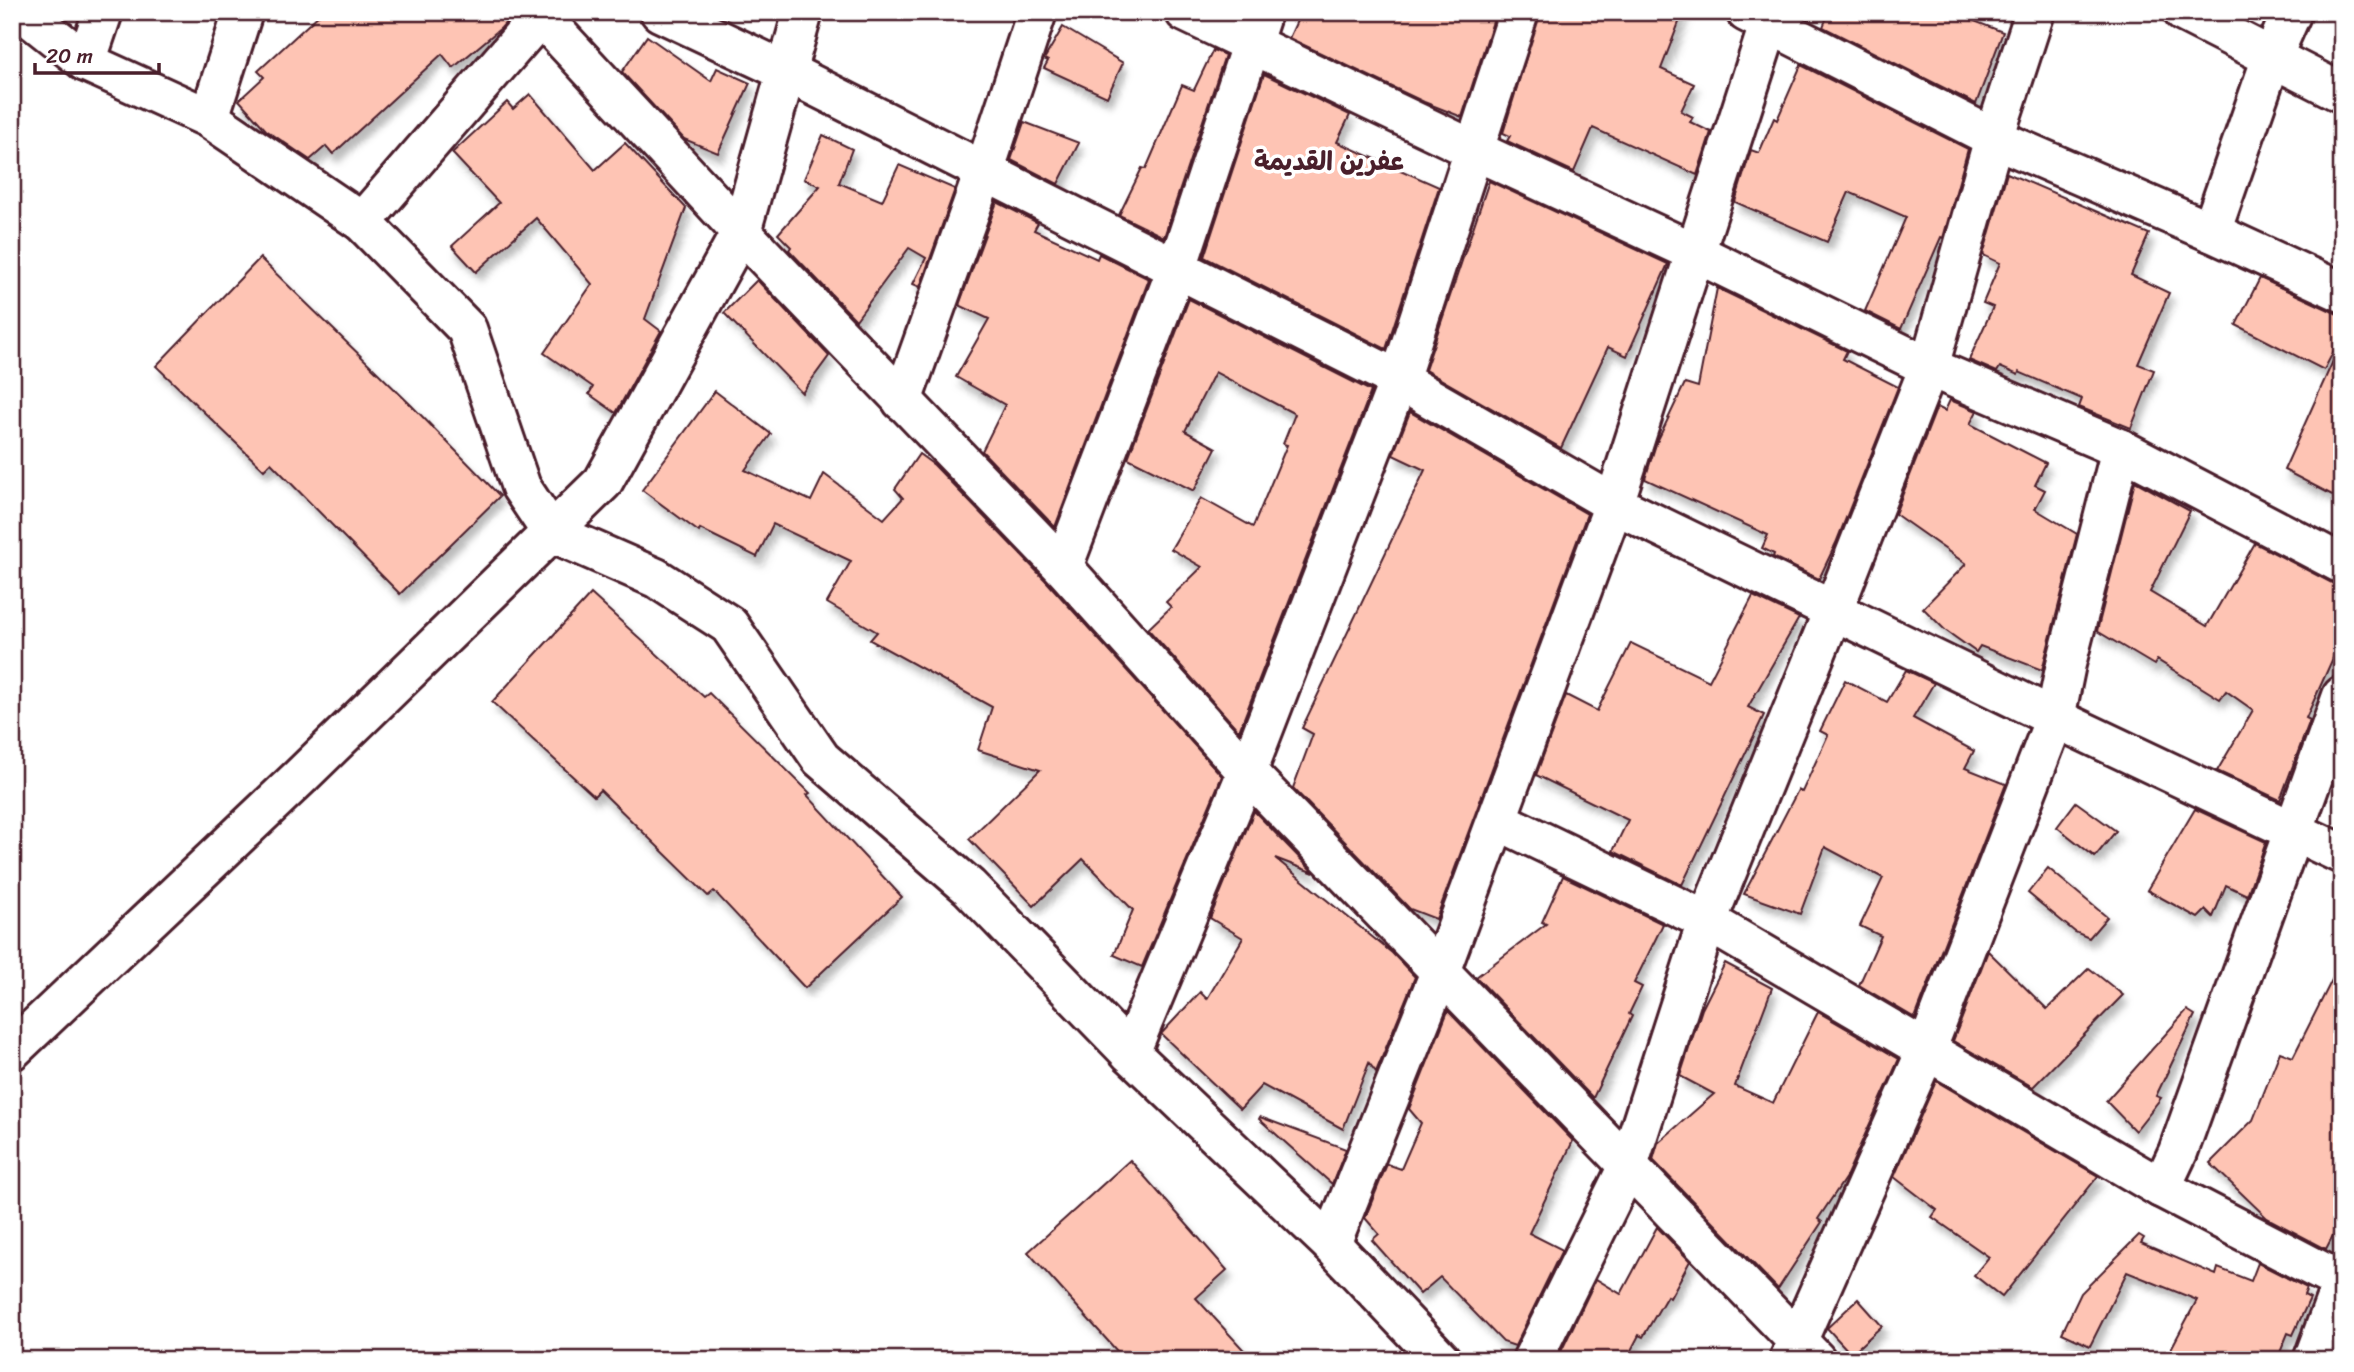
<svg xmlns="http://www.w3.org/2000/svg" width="2354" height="1372" font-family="Sriracha,'Playpen Sans Arabic',sans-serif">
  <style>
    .building { fill: #fec4b4; stroke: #4a1f2b; stroke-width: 2; filter: url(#shadow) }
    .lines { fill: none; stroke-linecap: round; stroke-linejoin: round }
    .minor-casing { stroke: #4a1f2b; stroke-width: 44 }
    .minor { stroke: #fff; stroke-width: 38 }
    .labels { text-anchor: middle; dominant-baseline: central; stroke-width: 7; stroke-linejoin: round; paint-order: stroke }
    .district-label { font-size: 26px; font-weight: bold; fill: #4a1f2b; stroke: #fff }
  </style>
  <defs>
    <filter id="shadow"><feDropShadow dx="4.5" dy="8" stdDeviation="3.5" flood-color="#0004"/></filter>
  </defs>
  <rect width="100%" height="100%" fill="#fff"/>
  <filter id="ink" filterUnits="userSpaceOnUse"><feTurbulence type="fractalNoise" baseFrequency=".0143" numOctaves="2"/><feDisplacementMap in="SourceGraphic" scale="14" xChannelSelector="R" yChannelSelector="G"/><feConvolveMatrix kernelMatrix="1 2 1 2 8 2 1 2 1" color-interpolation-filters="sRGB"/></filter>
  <g filter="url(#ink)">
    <!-- building -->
    <g class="building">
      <polygon points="322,12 515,12 501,28 453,68 442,54 333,154 326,146 310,160 266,130 239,100 264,77 258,71"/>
      <polygon points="1301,12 1496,12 1462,117 1424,102 1289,38"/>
      <polygon points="1540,12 1683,12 1661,69 1694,84 1681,111 1693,117 1690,122 1711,132 1697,175 1593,128 1574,172 1507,141 1510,136 1503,133"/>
      <polygon points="1829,12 1951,12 2003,32 1976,104 1823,27"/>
      <polygon points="1063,27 1123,63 1107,97 1044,68 1048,61 1044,59 1046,56"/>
      <polygon points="647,36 711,81 717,68 750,83 718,153 684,139 622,72"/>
      <polygon points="1213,50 1225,55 1164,237 1119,215 1142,168 1146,169 1182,85 1194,90"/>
      <polygon points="1801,65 1968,149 1943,238 1941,237 1901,329 1865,311 1906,217 1849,192 1827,242 1735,202 1751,150 1759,153 1774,118 1777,120"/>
      <polygon points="1264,74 1350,115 1337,142 1439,187 1386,349 1204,257"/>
      <polygon points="530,94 595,170 625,143 686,208 645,319 661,331 616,413 589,394 593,387 544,353 592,284 536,218 476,272 452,246 499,203 452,153 507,102 513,109"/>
      <polygon points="1024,122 1079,143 1058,184 1011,160"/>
      <polygon points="823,135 852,149 839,183 882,201 899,165 955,189 920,287 913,284 926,258 909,248 856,320 789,250 791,247 778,234 820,186 804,179"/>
      <polygon points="2007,173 2149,234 2131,275 2169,293 2138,364 2154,370 2131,428 2079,407 2082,399 2019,372 2018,375 2000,367 1997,372 1969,360 1993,307 1983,303 2000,263 1983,255"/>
      <polygon points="1489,181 1668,264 1627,356 1608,347 1561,448 1425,370"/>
      <polygon points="997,202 1038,223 1034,230 1097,259 1099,254 1149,279 1055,527 982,451 1005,405 956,377 989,319 959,305"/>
      <polygon points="260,258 412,406 500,496 400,594 271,463 264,470 156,366"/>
      <polygon points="2260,278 2342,316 2342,335 2324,370 2236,325"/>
      <polygon points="757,280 829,356 802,393 724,313"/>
      <polygon points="1717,288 1847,351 1843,359 1898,387 1836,543 1819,579 1773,557 1774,554 1762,548 1768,535 1645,479 1656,444 1685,383 1698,387"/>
      <polygon points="1189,299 1371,391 1239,731 1148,629 1171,607 1166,602 1202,567 1171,549 1201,498 1253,527 1287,445 1283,444 1295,414 1215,372 1185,431 1216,448 1194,491 1128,458"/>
      <polygon points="2342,341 2342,500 2284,470"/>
      <polygon points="715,391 771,434 745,470 811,501 824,474 884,519 903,498 895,489 919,454 934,465 1047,582 1222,776 1142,967 1114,955 1133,910 1083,859 1034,906 969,839 1040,770 978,750 992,707 870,640 877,632 827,603 851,561 773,524 757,557 700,529 699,532 642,490"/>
      <polygon points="1950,400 1977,411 1970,424 2046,463 2035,485 2045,490 2035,509 2077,534 2042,670 1980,646 1976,652 1945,630 1923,608 1966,564 1895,514 1937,407 1945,411"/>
      <polygon points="1410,412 1587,514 1436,919 1410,909 1293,788 1313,734 1302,728 1425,470 1393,455"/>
      <polygon points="2135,481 2190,511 2150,592 2207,626 2255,543 2332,583 2342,586 2342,638 2306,718 2310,720 2280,800 2217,771 2253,710 2226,691 2220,699 2157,660 2154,665 2097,631"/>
      <polygon points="591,594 704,697 709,693 810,793 807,795 902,897 805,988 714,891 708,896 600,790 594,796 492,702"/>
      <polygon points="1753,596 1799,618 1748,707 1764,715 1682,885 1613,851 1628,820 1536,775 1566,695 1597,711 1631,643 1709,681"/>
      <polygon points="1906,670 1934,683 1913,718 1974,751 1965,768 2006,784 1915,1018 1859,985 1881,936 1860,926 1883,878 1825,847 1800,914 1744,894 1798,790 1802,792 1828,735 1820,731 1845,680 1887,702"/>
      <polygon points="2076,802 2116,831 2095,857 2057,827"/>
      <polygon points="2195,809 2266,842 2247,895 2226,885 2213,917 2206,910 2198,918 2147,890"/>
      <polygon points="1254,811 1314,873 1275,858 1392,953 1415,977 1376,1072 1369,1063 1343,1129 1262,1085 1240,1109 1161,1034 1200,992 1207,999 1243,938 1210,918"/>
      <polygon points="2048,868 2107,917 2089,938 2075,932 2028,893"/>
      <polygon points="1563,876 1663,924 1634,983 1642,987 1629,1014 1632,1016 1593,1098 1476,977 1546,924 1542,922"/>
      <polygon points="1988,951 2047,1009 2089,968 2123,995 2033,1087 1953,1041"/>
      <polygon points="2342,960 2342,1218 2326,1249 2267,1218 2210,1163 2253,1120 2280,1052 2293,1057"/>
      <polygon points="1725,963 1772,988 1735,1086 1773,1103 1818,1012 1899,1059 1846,1177 1818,1219 1822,1222 1778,1289 1653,1160 1658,1143 1714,1094 1680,1076 1702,1009"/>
      <polygon points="2187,1010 2195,1015 2156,1096 2161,1098 2135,1131 2106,1101"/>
      <polygon points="1448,1011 1573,1141 1529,1233 1561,1249 1561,1252 1515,1346 1503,1342 1440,1277 1420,1294 1372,1240 1379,1234 1365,1218 1387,1164 1401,1169 1421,1123 1409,1109"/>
      <polygon points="1936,1081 2098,1176 2002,1297 1974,1275 1989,1257 1932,1217 1937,1210 1894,1177"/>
      <polygon points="1260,1117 1346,1149 1332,1184 1259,1119"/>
      <polygon points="1130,1160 1227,1270 1196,1298 1253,1360 1125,1360 1028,1252"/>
      <polygon points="1657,1227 1690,1261 1670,1298 1667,1296 1643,1337 1639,1335 1626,1360 1557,1360 1596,1279 1621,1294"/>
      <polygon points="2139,1235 2144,1238 2141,1243 2216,1275 2218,1268 2251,1281 2258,1263 2307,1288 2304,1295 2310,1298 2293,1335 2288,1333 2277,1360 2165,1360 2197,1300 2127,1272 2090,1346 2062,1333 2081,1293"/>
      <polygon points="1858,1299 1882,1326 1851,1354 1827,1328"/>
    </g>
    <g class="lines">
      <defs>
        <g id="minor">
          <polyline points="23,12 86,62 103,12"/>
          <polyline points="537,12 741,232 1063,567 1247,772 1816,1360"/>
          <polyline points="660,12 785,71 1399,380 1614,504 2055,718 2342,854"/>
          <polyline points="1185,12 1474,150 1696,253 1929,367 2121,449 2342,564"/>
          <polyline points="1746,12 1994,138 2211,232 2342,292"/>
          <polyline points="2183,12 2342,93"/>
          <polyline points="86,62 209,118 362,222 467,329 521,487 551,532 656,578 729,625 821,759 969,887 1130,1053 1331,1244 1441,1360"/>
          <polyline points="209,118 243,12"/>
          <polyline points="362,222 544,12"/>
          <polyline points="2211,232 2272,57 2292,12"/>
          <polyline points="902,401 984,172 1037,12"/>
          <polyline points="1063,567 1177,268 1262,12"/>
          <polyline points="1497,820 1707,921 2161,1188 2342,1282 2313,1360"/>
          <polyline points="12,1050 299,778 603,482 741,232 803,12"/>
          <polyline points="1130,1053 1247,772 1399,380 1519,12"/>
          <polyline points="2161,1188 2178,1152 2342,696"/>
          <polyline points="1331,1244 1440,972 1614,504 1773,12"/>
          <polyline points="1532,1360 1628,1166 1707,921 1833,611 1929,367 1994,138 2035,12"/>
          <polyline points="1789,1360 1926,1051 2055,718 2066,664 2121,449"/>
        </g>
      </defs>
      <!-- minor casing -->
      <use href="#minor" class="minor-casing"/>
      <!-- minor -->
      <use href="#minor" class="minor"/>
    </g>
  </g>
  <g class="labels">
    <!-- district labels -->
    <g class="district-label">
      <text x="1329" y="161">عفرين القديمة</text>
    </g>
  </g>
  <!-- margin -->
  <rect width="2354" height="1372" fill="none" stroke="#fff" stroke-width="42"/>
  <rect x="21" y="21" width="2312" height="1330" fill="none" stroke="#4a1f2b" stroke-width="2.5" filter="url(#ink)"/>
  <!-- scale -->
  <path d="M35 63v10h124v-10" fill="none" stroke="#4a1f2b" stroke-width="3.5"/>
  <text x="46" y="63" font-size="21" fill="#4a1f2b" stroke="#ffffff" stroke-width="5" paint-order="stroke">20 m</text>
</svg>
